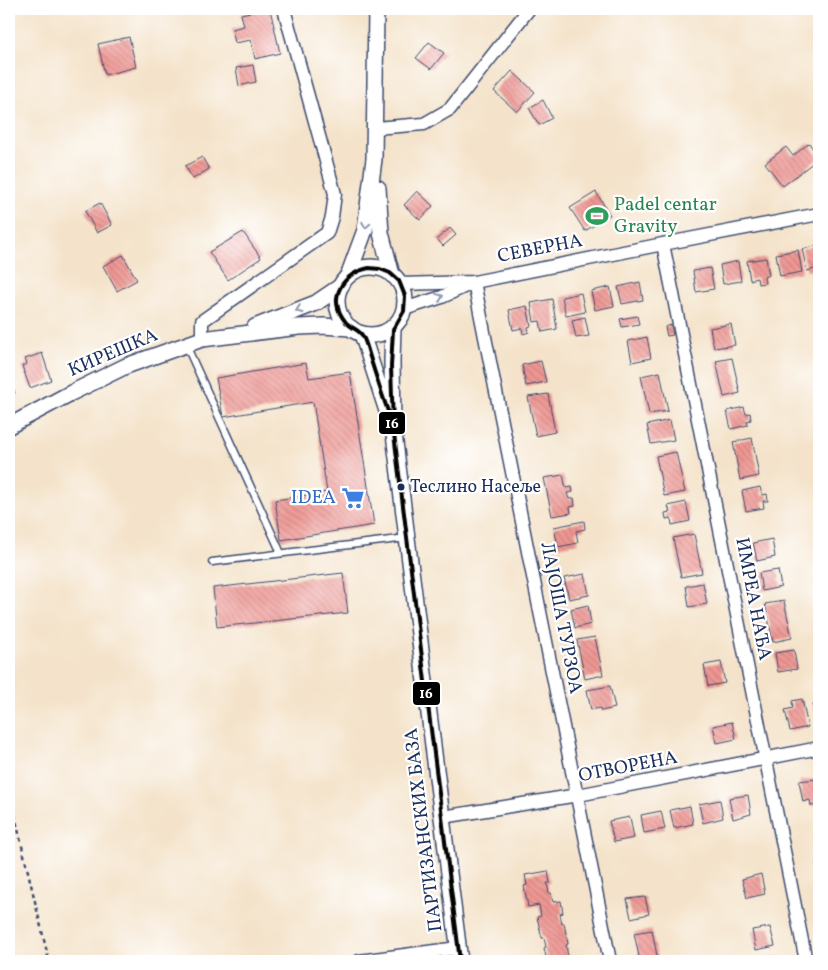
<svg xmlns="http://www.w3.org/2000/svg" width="828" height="970" font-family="Vollkorn,serif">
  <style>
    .building { fill: url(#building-back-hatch) }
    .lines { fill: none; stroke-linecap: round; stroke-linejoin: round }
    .service-casing { stroke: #3c4a6e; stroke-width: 9 }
    .minor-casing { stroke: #3c4a6e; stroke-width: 15 }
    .tertiary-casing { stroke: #3c4a6e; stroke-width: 18 }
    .path { stroke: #3c4a6e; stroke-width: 2.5; stroke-dasharray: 4 4; stroke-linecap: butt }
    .service { stroke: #fff; stroke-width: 6 }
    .minor { stroke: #fff; stroke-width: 12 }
    .tertiary { stroke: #fff; stroke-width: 15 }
    .bus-1-casing { stroke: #fff; stroke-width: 8 }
    .bus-1 { stroke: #000; stroke-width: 4 }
    .oneway { stroke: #8d97ae }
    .bus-dot { fill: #1b2f5e; stroke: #fff; stroke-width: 2 }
    .labels { text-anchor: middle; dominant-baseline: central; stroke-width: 4.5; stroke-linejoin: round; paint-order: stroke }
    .bus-label { font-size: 18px; fill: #1b2f5e; stroke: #fff; text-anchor: start }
    .leisure-label { font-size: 19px; fill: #27864d; stroke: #fff; text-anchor: start }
    .street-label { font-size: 19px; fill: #1b2f5e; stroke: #fff }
    .shop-label { font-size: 19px; fill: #366cbe; stroke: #fff; text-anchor: end }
    .line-badge { stroke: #fff; stroke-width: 2 }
    .badge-label { font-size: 14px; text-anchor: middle; font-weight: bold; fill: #fff }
  </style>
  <defs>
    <pattern id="building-back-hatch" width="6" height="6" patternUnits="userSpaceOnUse" patternTransform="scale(1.25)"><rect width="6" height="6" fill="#f09793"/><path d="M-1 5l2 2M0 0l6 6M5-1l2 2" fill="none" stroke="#c27c7b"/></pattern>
  </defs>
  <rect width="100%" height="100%" fill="#fff"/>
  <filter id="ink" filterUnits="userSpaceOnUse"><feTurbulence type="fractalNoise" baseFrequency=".02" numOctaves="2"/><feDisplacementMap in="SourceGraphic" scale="10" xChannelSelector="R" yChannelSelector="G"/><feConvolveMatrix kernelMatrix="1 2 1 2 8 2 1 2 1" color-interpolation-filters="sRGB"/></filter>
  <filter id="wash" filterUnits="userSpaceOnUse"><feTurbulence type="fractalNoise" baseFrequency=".0096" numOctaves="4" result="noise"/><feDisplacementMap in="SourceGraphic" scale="20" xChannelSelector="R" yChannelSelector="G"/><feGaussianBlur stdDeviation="1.12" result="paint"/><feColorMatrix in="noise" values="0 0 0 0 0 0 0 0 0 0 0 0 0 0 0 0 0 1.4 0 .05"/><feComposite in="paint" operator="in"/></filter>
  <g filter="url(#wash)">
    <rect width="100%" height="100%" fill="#f4e3ca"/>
    <g id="blocks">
      <!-- building -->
      <g class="building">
        <polygon points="250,9 270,9 280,53 255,59 251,40 235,43 232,29 244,26 241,14 250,12"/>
        <polygon points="129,37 136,67 105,75 98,44"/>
        <polygon points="429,42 444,53 431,69 416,58"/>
        <polygon points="253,65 256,82 239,86 236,68"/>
        <polygon points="512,71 535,92 517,112 494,91"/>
        <polygon points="543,100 552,118 539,125 529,108"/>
        <polygon points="809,143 819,158 783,186 765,163 786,147 793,156"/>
        <polygon points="202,157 209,169 193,179 185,166"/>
        <polygon points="417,191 433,206 420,220 404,205"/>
        <polygon points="596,192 610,215 585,231 570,208"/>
        <polygon points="100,203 112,225 97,233 85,211"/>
        <polygon points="450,228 456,235 443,246 437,239"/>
        <polygon points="243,232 261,258 228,280 209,252"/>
        <polygon points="819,245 819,268 807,271 802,249"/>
        <polygon points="798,250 802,272 780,276 776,254"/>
        <polygon points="123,255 137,280 117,291 103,266"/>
        <polygon points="766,258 769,275 764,277 765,283 758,284 757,278 750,280 747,261"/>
        <polygon points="738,261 741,281 723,284 720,265"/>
        <polygon points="710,268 714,289 696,292 693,271"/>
        <polygon points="640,282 643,300 622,304 618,287"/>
        <polygon points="610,287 614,306 595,310 591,291"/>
        <polygon points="581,293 585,312 566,316 562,297"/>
        <polygon points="552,299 557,329 542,332 540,321 534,322 531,303"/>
        <polygon points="527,306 531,326 528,327 529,332 523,334 522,328 513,330 509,310"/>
        <polygon points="637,316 639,324 622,327 620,319"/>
        <polygon points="585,317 589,336 576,338 572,320"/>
        <polygon points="731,324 735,345 714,348 710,328"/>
        <polygon points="671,325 673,335 667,336 665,327"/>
        <polygon points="647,337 651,358 632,362 628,341"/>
        <polygon points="42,353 51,380 30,388 22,366 27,364 25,359"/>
        <polygon points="732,358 740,393 724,397 716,361"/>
        <polygon points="541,361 546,382 526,386 522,365"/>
        <polygon points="306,363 309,378 350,372 374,525 281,540 275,500 327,492 313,402 223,417 216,378"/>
        <polygon points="660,372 668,411 649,414 641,376"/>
        <polygon points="9,378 15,393 9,396"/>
        <polygon points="548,394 555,432 536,436 528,397"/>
        <polygon points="744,407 746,414 750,413 751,420 747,421 748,425 731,429 727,411"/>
        <polygon points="670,420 674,440 651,444 647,425"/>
        <polygon points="752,438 759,476 740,480 733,442"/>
        <polygon points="676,452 685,492 664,496 656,456"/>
        <polygon points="563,475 566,488 572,487 573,492 567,493 569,499 574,498 575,506 570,507 571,513 552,516 544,478"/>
        <polygon points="760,487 762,495 767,494 768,501 763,501 764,508 746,511 742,491"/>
        <polygon points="686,502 690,521 672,525 671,518 666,519 665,513 670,512 668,506"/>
        <polygon points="584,521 585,529 576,531 578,543 558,547 554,527"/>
        <polygon points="694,534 702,573 681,577 673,538"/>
        <polygon points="772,539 775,557 757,561 753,543"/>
        <polygon points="778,570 781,587 762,591 759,573"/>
        <polygon points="343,573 348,613 217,627 213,588"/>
        <polygon points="585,574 589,595 569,599 564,578"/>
        <polygon points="703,583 707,604 689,607 686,586"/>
        <polygon points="784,601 792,638 773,642 765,604"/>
        <polygon points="588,605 591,624 575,628 571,609"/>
        <polygon points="595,637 603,675 585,679 577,640"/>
        <polygon points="794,650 797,669 778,672 775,653"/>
        <polygon points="721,662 725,683 708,686 704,665"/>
        <polygon points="610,686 615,708 601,711 600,708 591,710 587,690"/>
        <polygon points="802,699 808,727 790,731 785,710 793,708 792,701"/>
        <polygon points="819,704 819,723 817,724 813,705"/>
        <polygon points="732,722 736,739 717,743 713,726"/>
        <polygon points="816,779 819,805 811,806 810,800 803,802 799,781"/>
        <polygon points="748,795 751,814 733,819 729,798"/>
        <polygon points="720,800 723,818 703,823 699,804"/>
        <polygon points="690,806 693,824 674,828 670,810"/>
        <polygon points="661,811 665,829 644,833 641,815"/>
        <polygon points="630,817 634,838 614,842 609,821"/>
        <polygon points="819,863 819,879 818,879 816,864"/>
        <polygon points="548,871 550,883 547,883 549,893 551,893 553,902 561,901 563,913 560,914 562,924 564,923 568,944 566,945 568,957 572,956 573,961 547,961 544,948 546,947 544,938 542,938 537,917 541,916 539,905 528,907 524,886 527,885 525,875"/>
        <polygon points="761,874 765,894 747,898 742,879"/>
        <polygon points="645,897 649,914 631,918 627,899"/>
        <polygon points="770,927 775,946 756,950 752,930"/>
        <polygon points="652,930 658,961 640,961 634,933"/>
        <polygon points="777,956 778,961 758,961 757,960"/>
      </g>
    </g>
  </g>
  <g filter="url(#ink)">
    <use href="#blocks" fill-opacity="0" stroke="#3c4a6e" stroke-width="1"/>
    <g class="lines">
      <defs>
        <g id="service">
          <polyline points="186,345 281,553"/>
          <polyline points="212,562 407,538"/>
        </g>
        <g id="minor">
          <polyline points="375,128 424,124 450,109 529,9"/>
          <polyline points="663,244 806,961"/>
          <polyline points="474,282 610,961"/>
          <polyline points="400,284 474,282 663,244 819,214"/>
          <polyline points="404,309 442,297 470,284"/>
          <polyline points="202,339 202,321 327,233 332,217 335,194 284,9"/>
          <polyline points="443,817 578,795 819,748"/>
          <polyline points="359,961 458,948"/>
        </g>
        <g id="tertiary">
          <polyline points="378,188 381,233 392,275"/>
          <circle cx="371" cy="301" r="34"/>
          <polyline points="348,276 365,230 374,159 376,9"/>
          <polyline points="255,327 316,303 341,286"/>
          <polyline points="393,327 392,361 393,426 460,961"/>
          <polyline points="362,334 387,411"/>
          <polyline points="9,426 71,393 126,366 202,339 299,327 323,326 351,328"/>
        </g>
      </defs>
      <!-- service casing -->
      <use href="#service" class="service-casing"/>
      <!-- minor casing -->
      <use href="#minor" class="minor-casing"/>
      <!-- tertiary casing -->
      <use href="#tertiary" class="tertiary-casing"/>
      <!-- path -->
      <g class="path">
        <polyline points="94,9 97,9"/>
        <polyline points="9,791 49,961"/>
      </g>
      <!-- service -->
      <use href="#service" class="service"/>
      <!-- minor -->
      <use href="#minor" class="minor"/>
      <!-- tertiary -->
      <use href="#tertiary" class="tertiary"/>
      <defs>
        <g id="bus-1">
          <path d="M 369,268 L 380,269 L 390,273 L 399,281 L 405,296 L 404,311 L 393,330 L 391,366 L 393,426 C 385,403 377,380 370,357 C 368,351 366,341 362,335 C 359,330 349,327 345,321 C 326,297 344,273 369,268 Z"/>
          <polyline points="393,426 460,961"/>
        </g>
      </defs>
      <!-- bus-1 casing -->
      <use href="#bus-1" class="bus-1-casing"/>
      <!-- bus-1 -->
      <use href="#bus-1" class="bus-1"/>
    </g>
    <!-- one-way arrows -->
    <defs><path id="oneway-chevron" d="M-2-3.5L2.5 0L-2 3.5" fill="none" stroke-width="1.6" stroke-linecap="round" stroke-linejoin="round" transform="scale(1.25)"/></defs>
    <g class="oneway">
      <use href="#oneway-chevron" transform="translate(366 225) rotate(100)"/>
      <use href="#oneway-chevron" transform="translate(440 297) rotate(-22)"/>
      <use href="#oneway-chevron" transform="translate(299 310) rotate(159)"/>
    </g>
  </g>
  <!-- icons -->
  <defs>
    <symbol id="stadium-bare" viewBox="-9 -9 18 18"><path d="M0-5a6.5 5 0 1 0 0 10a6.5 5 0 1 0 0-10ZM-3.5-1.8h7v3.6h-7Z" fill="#2e9e5b" stroke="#fff" stroke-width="2.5" paint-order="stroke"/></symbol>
    <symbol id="supermarket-bare" viewBox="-9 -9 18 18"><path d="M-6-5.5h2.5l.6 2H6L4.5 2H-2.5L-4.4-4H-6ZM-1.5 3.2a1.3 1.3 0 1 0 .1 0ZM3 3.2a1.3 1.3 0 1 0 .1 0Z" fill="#3f7fe0" stroke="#fff" stroke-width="2.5" paint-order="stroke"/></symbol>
  </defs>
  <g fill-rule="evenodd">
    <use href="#stadium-bare" x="581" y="200" width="32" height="32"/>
    <use href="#supermarket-bare" x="337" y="482" width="32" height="32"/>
  </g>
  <!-- markers -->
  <circle class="bus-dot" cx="401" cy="487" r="4.5"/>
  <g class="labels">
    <!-- bus labels -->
    <g class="bus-label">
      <text x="410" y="487">Теслино Насеље</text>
    </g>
    <!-- leisure labels -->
    <g class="leisure-label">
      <text x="614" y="205">Padel centar<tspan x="614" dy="22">Gravity</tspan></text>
    </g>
    <!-- street labels -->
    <g class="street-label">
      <text transform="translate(540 249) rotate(-11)">СЕВЕРНА</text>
      <text transform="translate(113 353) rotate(-23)">КИРЕШКА</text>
      <text transform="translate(753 599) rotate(79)">ИМРЕА НАЂА</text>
      <text transform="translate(561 618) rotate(79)">ЛАЈОША ТУРЗОА</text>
      <text transform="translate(628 767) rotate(-11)">ОТВОРЕНА</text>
      <text transform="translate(424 830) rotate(-97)">ПАРТИЗАНСКИХ БАЗА</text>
    </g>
    <!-- shop labels -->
    <g class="shop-label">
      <text x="336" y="498">IDEA</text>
    </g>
  </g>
  <g class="line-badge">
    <rect x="378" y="411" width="28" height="24" rx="5" fill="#000"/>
    <rect x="412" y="681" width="29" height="25" rx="5" fill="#000"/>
  </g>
  <g class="badge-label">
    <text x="392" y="428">16</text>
    <text x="426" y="698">16</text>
  </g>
  <!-- margin -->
  <rect width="828" height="970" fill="none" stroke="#fff" stroke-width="30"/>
</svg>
